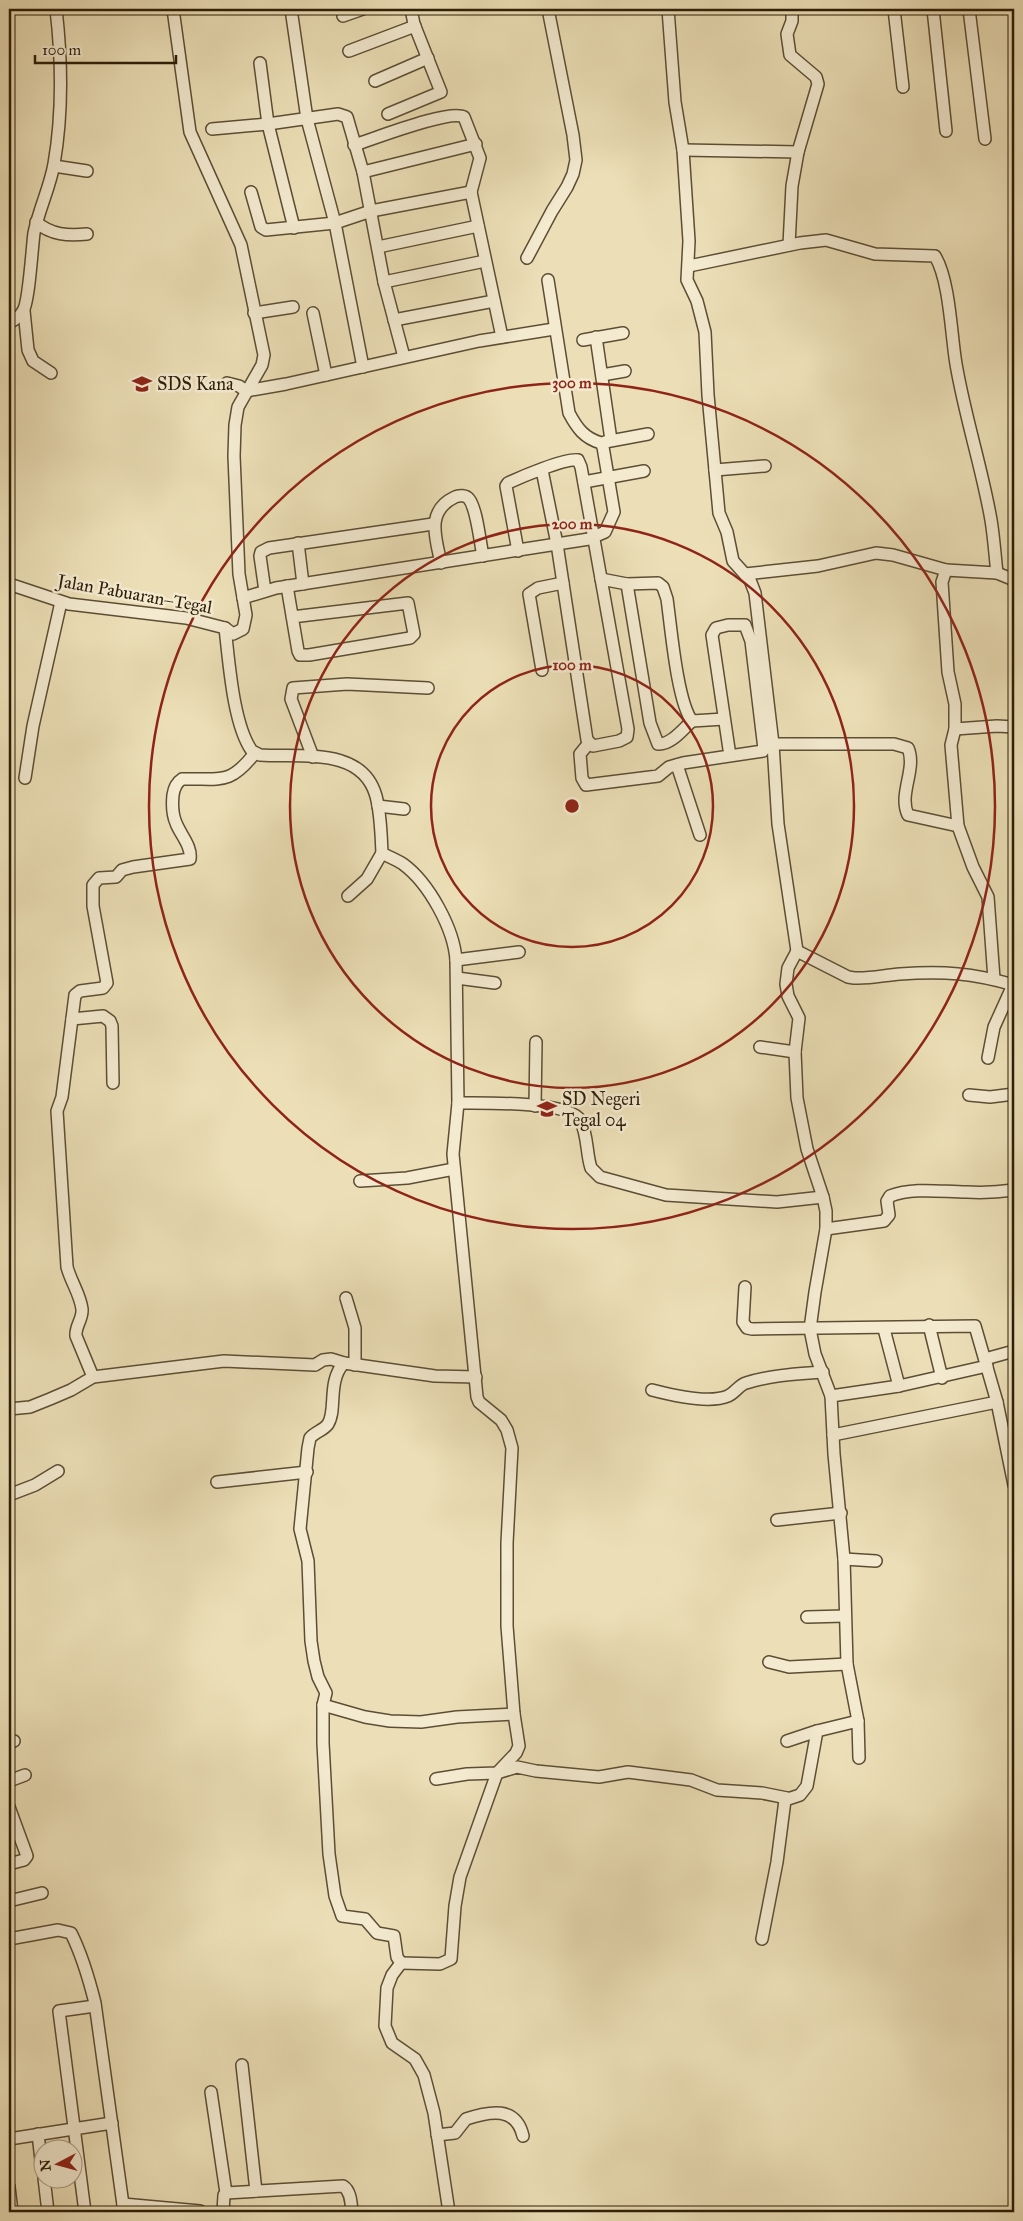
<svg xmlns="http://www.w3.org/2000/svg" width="1023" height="2221" font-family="'IM FELL Great Primer',serif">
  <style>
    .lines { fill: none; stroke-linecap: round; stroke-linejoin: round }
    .minor-casing { stroke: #5c4e34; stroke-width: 14 }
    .minor { stroke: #f3ead0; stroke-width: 11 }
    .ring { fill: none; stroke: #8f2418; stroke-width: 2.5 }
    .labels { text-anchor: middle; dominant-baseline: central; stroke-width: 5; stroke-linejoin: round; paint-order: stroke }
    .poi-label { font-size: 18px; fill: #2c1e09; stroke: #f3ead0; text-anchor: start }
    .street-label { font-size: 18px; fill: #2c1e09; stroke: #f3ead0 }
    .centre { fill: #8f2418; stroke: #f3ead0; stroke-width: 2.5 }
    .ring-label { font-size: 15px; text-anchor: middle; font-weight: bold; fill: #8f2418; stroke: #f3ead0; stroke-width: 5; stroke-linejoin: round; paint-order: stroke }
  </style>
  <rect width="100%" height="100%" fill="#ecdfb7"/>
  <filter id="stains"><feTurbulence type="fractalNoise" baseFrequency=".004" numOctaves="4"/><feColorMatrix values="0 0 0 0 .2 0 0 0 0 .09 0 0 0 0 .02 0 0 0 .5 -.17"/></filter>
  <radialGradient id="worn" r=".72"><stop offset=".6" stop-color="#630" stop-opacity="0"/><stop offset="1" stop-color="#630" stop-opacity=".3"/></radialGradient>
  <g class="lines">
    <defs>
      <g id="minor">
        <polyline points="173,9 190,132 241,245 264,355 262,365 238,407 235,425 234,456 239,574 246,615 243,629 233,634 225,628"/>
        <polyline points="291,9 307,119 335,223 363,367"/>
        <polyline points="668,9 675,102 683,150 689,241 687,280 697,301 705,332 708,395 719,513 727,532 733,561 750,580 755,593 773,744 778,824 797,951"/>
        <polyline points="894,9 903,87"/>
        <polyline points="933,9 946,131"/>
        <polyline points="969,9 985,139"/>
        <polyline points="343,16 363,9"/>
        <polyline points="349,51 415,26"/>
        <polyline points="260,63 268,124 294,228"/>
        <polyline points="375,81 428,58"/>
        <polyline points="388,114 441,92 414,24 411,9"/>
        <polyline points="212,129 268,124 338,114 347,117 363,172 384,282 404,357"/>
        <path d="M 354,145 C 374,139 449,109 464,117 L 480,158 L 471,192 L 502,337"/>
        <polyline points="683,150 798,152"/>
        <polyline points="54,166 87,171"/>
        <polyline points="363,172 476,144"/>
        <polyline points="251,192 261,227 266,230 335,223 371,211 471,192"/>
        <path d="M 36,222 C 51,235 68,236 87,234"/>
        <polyline points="789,245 792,186 798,152 818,84 816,77 790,55 787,34 792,21 792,9"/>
        <polyline points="378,247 478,226"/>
        <polyline points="527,258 552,211 567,187 573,174 576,160 573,135 548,9"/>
        <path d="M 689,266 L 800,243 L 826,240 L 875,254 L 935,256 C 950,281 951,335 956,364 C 965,417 982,468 991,520 C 994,538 995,556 997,573"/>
        <polyline points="384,282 485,261"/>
        <polyline points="24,311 28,350 33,361 51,373"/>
        <polyline points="254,313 293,307"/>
        <polyline points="313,313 326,375"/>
        <polyline points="394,320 494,301"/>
        <path d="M 9,323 C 14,320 20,317 23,311 C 29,302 32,248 34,233 C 39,209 50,187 54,164 C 63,112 62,61 56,9"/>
        <polyline points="596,337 611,440"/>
        <polyline points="583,340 623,333"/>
        <polyline points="602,375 625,371"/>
        <polyline points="227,383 239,386 246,391 286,384 479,341 554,329"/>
        <polyline points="605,442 648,434"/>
        <polyline points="715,470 765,466"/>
        <polyline points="584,482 644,471"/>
        <polyline points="298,543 303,584"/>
        <path d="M 518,551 L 506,486 L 508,483 C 521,477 565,458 578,460 L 581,467 L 628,729 L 627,737 L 619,741 L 593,746 L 587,740 L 557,544 L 542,470"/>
        <path d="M 441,563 C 436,539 425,511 455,497 C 459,495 466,495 469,499 C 477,509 480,543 483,556"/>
        <polyline points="745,574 818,566 876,553 893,555 946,570"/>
        <path d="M 601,579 L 627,584 L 658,583 L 663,587 L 667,599 C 671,627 677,701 692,721 L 724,719"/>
        <path d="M 9,584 L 69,604 L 186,618 L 225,628 C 229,661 233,725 252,751 L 260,755 C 300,758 362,746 376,796 C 381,815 381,835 382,853 C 389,857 397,860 403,864 C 429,883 454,929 456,960 L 458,1103 C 480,1103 569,1101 580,1120 C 588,1134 586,1153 591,1168 L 600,1177 L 666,1195 L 777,1202 L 823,1197 L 807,1149 L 797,1098 L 795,1052 L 799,1018 L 788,996 L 786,984 L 788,968 L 797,951 L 848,977 L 854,978 C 870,979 885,975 900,974 C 944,971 972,973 1014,985"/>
        <path d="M 627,584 L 650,723 L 658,744 C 671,745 683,729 692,721"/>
        <polyline points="287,586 298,651 300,655 309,655 410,638 414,634 408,603 292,617"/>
        <polyline points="265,591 260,556 261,552 269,548 433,524"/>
        <path d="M 243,598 L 276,588 L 589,539 L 605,532 L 614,512 L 603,447 L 601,443 C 584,438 577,428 569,413 L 548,280"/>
        <polyline points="542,670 529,594 538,588 563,583"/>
        <polyline points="955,729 997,726 1014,727"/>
        <polyline points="589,743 580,754 582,778 586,785 658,776 669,767 683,763 763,751 764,749 751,641 745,625 728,625 716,628 712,635 730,756"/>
        <path d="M 773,744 L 894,744 L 908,748 C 917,769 898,794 908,815 L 958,826"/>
        <polyline points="313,757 291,699 293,688 347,684 428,688"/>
        <polyline points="677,765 700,835"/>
        <polyline points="25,778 33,726 61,602"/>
        <polyline points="378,806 404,809"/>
        <polyline points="348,896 367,879 382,853"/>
        <polyline points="456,960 519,952"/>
        <polyline points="457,978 495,983"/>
        <polyline points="994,979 988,897 973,867 958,826 951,745 955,729 955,704 948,672 942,582 946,570 997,573 1014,580"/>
        <polyline points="72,1019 103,1016 110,1021 112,1026 113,1083"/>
        <polyline points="760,1047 795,1052"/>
        <polyline points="988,1058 994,1027 1013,985"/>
        <polyline points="969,1095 990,1097 1014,1094"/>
        <polyline points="535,1106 536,1042"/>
        <polyline points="360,1181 407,1178 454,1169"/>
        <polyline points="823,1197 826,1211 826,1229 815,1292 810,1329 815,1354 831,1396 834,1454 844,1559 847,1664 858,1721 859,1758"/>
        <path d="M 826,1229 L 884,1221 L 889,1215 L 887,1201 L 890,1196 C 914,1187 942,1192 967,1192 C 983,1193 999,1192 1014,1190"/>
        <polyline points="745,1287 743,1322 747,1328 752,1329 975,1326 997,1402 1014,1485"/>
        <polyline points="346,1298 355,1328 355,1365"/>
        <polyline points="929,1325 942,1378"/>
        <polyline points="884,1329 899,1386"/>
        <polyline points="985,1359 1014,1351"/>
        <path d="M 93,1377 L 76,1336 C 75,1326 83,1319 82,1309 C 80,1294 71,1282 67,1267 L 57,1111 L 62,1097 L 75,995 L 80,991 L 103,988 L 107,983 L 93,906 L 93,885 L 99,878 L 116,877 L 122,870 L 133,867 L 190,859 C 192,846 180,834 176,823 C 172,814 172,805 173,795 C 174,788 176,783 182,779 C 221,778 229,786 255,753"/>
        <path d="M 652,1390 C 671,1395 709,1404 728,1396 C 735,1393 739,1385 746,1383 C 771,1375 798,1374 823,1372"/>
        <polyline points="831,1396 899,1386 987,1366"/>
        <polyline points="9,1409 30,1407 50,1399 71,1390 93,1377 224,1361 315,1365 323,1360 331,1359 344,1363"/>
        <polyline points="833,1435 997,1402"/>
        <polyline points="217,1482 307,1472"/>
        <polyline points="9,1495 35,1485 58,1471"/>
        <polyline points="777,1520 841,1513"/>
        <polyline points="844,1559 876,1561"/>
        <polyline points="807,1617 845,1616"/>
        <polyline points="769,1662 789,1667 847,1664"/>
        <polyline points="323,1705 365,1717 390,1721 421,1722 457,1717 514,1714"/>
        <polyline points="787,1741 817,1731"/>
        <polyline points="9,1743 14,1741"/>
        <polyline points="436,1779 467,1774 497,1773 517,1767 536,1771 599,1777 628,1772 691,1780 717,1790 762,1793 787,1798"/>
        <polyline points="9,1781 25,1775"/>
        <polyline points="9,1807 27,1856 24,1860 9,1864"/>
        <polyline points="9,1901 42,1893"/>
        <path d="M 9,1939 L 58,1930 L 71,1933 C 82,1955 89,1979 95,2003 L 124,2212"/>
        <polyline points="762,1939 777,1862 785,1800 800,1795 807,1786 817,1731 858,1721"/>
        <polyline points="401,1963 440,1964 451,1959 455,1906 460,1877 497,1773 516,1753 519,1746 514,1714 507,1626 507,1543 512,1448 507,1430 501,1420 479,1402 477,1397 453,1154 458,1103"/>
        <path d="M 401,1963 L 397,1957 L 394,1936 L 377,1933 L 365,1919 L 342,1916 L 335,1896 L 329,1854 L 323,1743 L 323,1705 L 326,1693 L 318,1677 L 314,1661 L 311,1641 L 308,1561 L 300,1529 L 308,1448 L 310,1438 C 315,1432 324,1430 328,1424 C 337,1410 327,1381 344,1363 L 435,1376 L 476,1377"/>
        <polyline points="401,1963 392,1975 387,1988 385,2026 392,2043 415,2059 424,2075 434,2113 449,2212"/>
        <polyline points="242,2065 256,2191"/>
        <polyline points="211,2092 226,2193 224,2195 223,2212"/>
        <polyline points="38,2134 42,2169"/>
        <path d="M 437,2135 L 455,2133 L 466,2119 C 490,2111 516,2106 523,2136"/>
        <polyline points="9,2139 112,2123"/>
        <polyline points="44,2178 48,2212"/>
        <polyline points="9,2187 12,2212"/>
        <path d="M 226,2193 L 343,2186 C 351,2191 351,2203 352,2212"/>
        <polyline points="123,2204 200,2211"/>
        <polyline points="85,2212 59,2011 95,2006"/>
      </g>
    </defs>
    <!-- minor casing -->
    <use href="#minor" class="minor-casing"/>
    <!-- minor -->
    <use href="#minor" class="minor"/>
  </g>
  <!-- distance rings -->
  <g class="ring">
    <circle cx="572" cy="806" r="141"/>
    <circle cx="572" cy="806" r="282"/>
    <circle cx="572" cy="806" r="423"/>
  </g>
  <!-- icons -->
  <defs>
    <symbol id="school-bare" viewBox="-9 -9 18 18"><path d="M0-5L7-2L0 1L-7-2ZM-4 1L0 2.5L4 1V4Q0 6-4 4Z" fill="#8f2418" stroke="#f3ead0" stroke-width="2.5" paint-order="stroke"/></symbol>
  </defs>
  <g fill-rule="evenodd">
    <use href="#school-bare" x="128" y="370" width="28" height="28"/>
    <use href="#school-bare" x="533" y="1095" width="28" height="28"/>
  </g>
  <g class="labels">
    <!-- poi labels -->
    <g class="poi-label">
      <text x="157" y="384">SDS Kana</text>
      <text x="562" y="1099">SD Negeri<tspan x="562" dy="21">Tegal 04</tspan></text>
    </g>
    <!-- street labels -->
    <g class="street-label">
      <text transform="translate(135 594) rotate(10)">Jalan Pabuaran–Tegal</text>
    </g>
  </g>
  <circle cx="572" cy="806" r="8" class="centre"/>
  <g class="ring-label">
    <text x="572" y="388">300 m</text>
    <text x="572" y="529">200 m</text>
    <text x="572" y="670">100 m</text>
  </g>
  <!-- margin -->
  <rect width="1023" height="2221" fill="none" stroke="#ecdfb7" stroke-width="30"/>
  <rect x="10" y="10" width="1003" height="2201" fill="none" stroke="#2c1e09" stroke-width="2.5"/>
  <rect x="15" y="15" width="993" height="2191" fill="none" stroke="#2c1e09"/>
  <!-- north arrow -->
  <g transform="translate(58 2164) rotate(264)"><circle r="24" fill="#f3ead0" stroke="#a39880"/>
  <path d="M0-4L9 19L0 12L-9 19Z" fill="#8f2418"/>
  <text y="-8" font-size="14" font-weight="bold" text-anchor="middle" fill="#2c1e09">N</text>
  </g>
  <!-- scale -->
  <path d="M35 55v8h141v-8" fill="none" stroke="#2c1e09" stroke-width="2.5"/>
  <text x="42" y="55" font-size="15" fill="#2c1e09" stroke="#f3ead0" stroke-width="4" paint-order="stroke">100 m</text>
  <rect width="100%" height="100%" filter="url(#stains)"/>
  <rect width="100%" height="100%" fill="url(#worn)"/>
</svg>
